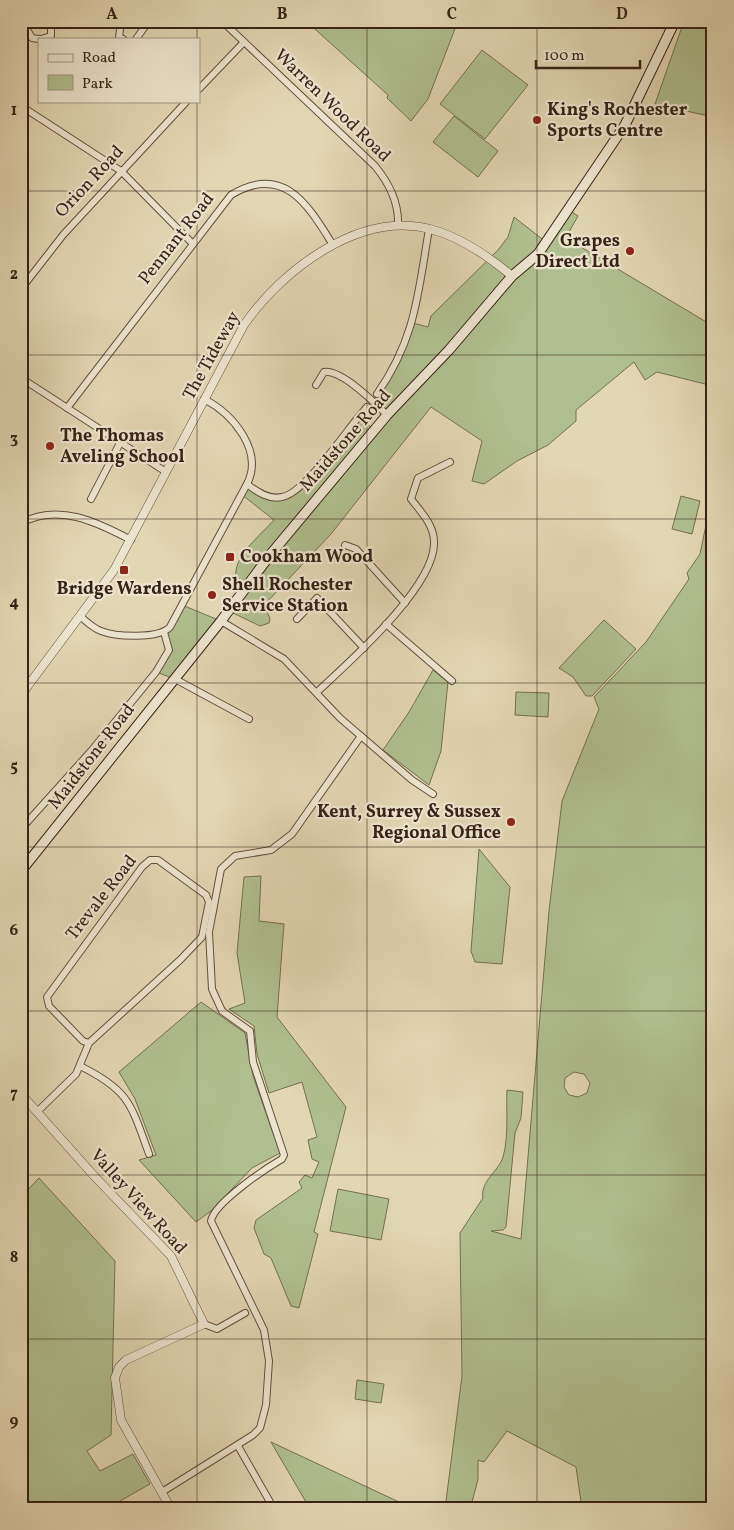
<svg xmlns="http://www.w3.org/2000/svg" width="734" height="1530" font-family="Vollkorn,serif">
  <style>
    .green { fill: #b0bf8f; stroke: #747052; fill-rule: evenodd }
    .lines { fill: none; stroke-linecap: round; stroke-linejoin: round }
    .minor-casing { stroke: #624f3d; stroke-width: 8 }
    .tertiary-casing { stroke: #624f3d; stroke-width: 9 }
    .secondary-casing { stroke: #372216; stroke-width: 11 }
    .minor { stroke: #ece5ce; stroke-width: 6 }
    .tertiary { stroke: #ece5ce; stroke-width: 8 }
    .secondary { stroke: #ece5ce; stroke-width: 9 }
    .grid { fill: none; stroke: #372216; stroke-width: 1; stroke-opacity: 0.55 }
    .poi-dot { fill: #8f2418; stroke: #ece5ce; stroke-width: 2 }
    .labels { text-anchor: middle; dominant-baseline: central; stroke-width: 4.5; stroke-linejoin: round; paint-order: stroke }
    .street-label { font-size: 18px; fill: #372216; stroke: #ece5ce }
    .poi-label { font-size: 18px; font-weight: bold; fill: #372216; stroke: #ece5ce; text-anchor: start }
    .neatline { fill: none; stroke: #372216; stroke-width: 2 }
    .grid-label { font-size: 16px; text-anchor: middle; font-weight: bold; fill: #372216 }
  </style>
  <rect width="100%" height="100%" fill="#e2d7b3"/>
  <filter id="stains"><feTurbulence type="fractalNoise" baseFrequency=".004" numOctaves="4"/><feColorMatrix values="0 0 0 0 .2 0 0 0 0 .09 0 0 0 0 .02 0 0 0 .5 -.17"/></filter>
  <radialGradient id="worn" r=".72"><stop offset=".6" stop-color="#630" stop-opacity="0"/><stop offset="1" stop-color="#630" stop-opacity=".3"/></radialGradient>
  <!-- green -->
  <g class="green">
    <polygon points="306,21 458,21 428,99 411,121 387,98 388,95"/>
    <polygon points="684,21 713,21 713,117 655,104"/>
    <polygon points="482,50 528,85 485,139 440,104"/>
    <polygon points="454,116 498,151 478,177 433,142"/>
    <path d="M 569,210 L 578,216 L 569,232 L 571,241 L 713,326 L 713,386 L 657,372 L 645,380 L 634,362 L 576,410 L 576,421 L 548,445 L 517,461 L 484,484 L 472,481 L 482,441 L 431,407 L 331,534 L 267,602 L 265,606 L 270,619 L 269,623 L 260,626 L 233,613 L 247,590 L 248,584 L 236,577 C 233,556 261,535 274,520 L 241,494 L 247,484 L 273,497 L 293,493 L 359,416 L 374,430 L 387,415 L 373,402 L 413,323 L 428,327 L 431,316 L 498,250 L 508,237 L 514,217 L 546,242 Z"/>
    <path d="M 713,491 L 713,1509 L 582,1509 L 576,1467 L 507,1431 L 484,1462 L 478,1460 L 478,1479 L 471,1506 L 469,1509 L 445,1509 L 462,1376 L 460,1233 L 483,1198 C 480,1181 499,1171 503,1157 C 509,1136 506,1111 507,1090 L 523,1092 L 521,1118 L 515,1133 L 506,1227 L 503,1230 L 491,1231 L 521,1239 L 549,911 L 562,801 L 599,709 L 594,697 L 646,642 L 689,579 L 687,573 L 700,554 ZM 574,1072 L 584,1074 L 590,1083 L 587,1093 L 578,1097 L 569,1095 L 564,1087 L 565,1078 Z"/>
    <polygon points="681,496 700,501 692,534 672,529"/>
    <polygon points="182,605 221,621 175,679 156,672 167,655 164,632"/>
    <polygon points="604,620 636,649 592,696 586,696 573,677 559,668"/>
    <polygon points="433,670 448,682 441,751 429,785 383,750 409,712"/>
    <polygon points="516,692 549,693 548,717 515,715"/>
    <polygon points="479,849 510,887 502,964 475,962 471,951"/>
    <polygon points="261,876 259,921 284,924 277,1017 346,1107 314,1232 318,1234 299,1308 291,1306 271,1258 264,1254 254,1228 256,1220 302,1188 299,1182 305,1175 312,1178 319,1162 312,1159 308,1140 317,1137 302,1082 269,1093 257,1054 254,1026 229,1009 245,1003 237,953 244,877"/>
    <polygon points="201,1002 245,1033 253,1076 280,1153 252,1168 211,1211 196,1222 139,1160 156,1155 135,1099 119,1072"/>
    <polygon points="39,1178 115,1261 111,1435 87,1451 100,1471 133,1454 150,1484 106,1509 21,1509 21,1197"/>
    <polygon points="338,1189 389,1199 381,1240 330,1231"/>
    <polygon points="357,1380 384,1384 381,1403 355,1399"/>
    <polygon points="271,1442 414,1509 310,1509"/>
  </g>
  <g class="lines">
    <defs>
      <g id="minor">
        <polyline points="22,21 32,38 39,39"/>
        <polyline points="121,21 119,38 123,39"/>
        <path d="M 222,21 L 375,166 C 389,183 399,203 398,225"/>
        <polyline points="41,39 51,36 51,21"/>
        <polyline points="136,39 149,21"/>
        <polyline points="199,89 244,42"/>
        <polyline points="21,106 121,171 192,243"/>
        <polyline points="21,289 63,235 187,101"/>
        <polyline points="21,378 166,472"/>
        <path d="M 316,385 L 324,372 C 341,369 375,403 387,415"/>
        <path d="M 377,394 C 416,338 418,293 429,229"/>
        <path d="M 67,408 L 231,195 C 284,163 308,205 333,245"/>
        <path d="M 247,484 C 257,492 269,500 282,497 C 306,493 348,427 367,407"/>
        <polyline points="91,499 120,443"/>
        <path d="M 21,523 C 59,503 97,522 131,540"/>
        <polyline points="345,545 356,549 405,603"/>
        <path d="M 81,617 C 87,622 93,628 101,631 C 116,637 159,639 170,627 L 247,484 C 264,451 233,414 204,399"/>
        <polyline points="297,619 317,598 364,648"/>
        <polyline points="221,621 284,659 340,718 412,780 433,794"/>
        <polyline points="386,624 452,681"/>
        <polyline points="175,679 249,719"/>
        <path d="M 317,692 C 348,663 436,586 434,542 C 434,525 421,512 411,499 L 418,478 L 450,462"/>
        <polyline points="21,829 92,750 156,672 169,650 164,632"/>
        <path d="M 80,1066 C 129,1090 131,1104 149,1154"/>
        <polyline points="38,1111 76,1074 89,1043 180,960 202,937 209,902 206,895 158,860 150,860 142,867 47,997 49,1006 83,1041 89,1043"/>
        <polyline points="204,1324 217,1329 245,1313"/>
        <polyline points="238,1446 274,1509"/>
        <path d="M 162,1492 L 253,1435 L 260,1428 L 266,1405 L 269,1361 L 264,1330 L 211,1221 C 214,1203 265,1169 282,1159 L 284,1155 L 253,1062 L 250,1031 L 222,1011 L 212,989 L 209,932 L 221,869 L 235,856 L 271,850 L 292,834 L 361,736"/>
        <polyline points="160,1509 167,1504"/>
      </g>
      <g id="tertiary">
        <path d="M 21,695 L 114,570 L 244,325 C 282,270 359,211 430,229 C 461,237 488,256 512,276"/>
        <polyline points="21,1094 96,1178 171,1256 204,1324 126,1360 119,1367 115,1378 121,1420 171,1509"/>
      </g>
      <polyline id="secondary" points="21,871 221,621 270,555 387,415 449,350 512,276 538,254 625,125 675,21"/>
    </defs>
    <!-- minor casing -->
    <use href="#minor" class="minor-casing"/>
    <!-- tertiary casing -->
    <use href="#tertiary" class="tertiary-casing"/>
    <!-- secondary casing -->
    <use href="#secondary" class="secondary-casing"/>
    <!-- minor -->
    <use href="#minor" class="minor"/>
    <!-- tertiary -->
    <use href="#tertiary" class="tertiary"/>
    <!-- secondary -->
    <use href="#secondary" class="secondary"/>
  </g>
  <!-- grid -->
  <path class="grid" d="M 197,21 L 197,39M 367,21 L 367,1509M 537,21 L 537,1509M 197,101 L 197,1509M 21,191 L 713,191M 21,355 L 713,355M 21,519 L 713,519M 21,683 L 713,683M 21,847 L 713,847M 21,1011 L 713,1011M 21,1175 L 713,1175M 21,1339 L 713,1339"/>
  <!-- markers -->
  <g class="poi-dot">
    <circle cx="537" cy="120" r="5"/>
    <circle cx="630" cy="251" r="5"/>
    <circle cx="50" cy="446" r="5"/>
    <rect x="225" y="552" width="10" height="10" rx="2.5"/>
    <rect x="119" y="565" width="10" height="10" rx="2.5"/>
    <circle cx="212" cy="595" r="5"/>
    <circle cx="511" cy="822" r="5"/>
  </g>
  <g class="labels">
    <!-- street labels -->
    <g class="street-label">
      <text transform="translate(332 106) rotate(44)">Warren Wood Road</text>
      <text transform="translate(90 182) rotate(-47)">Orion Road</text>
      <text transform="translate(177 239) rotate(-52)">Pennant Road</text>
      <text transform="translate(212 356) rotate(-61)">The Tideway</text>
      <text transform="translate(346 441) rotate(-49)">Maidstone Road</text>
      <text transform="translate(92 757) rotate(-52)">Maidstone Road</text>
      <text transform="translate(102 898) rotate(-52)">Trevale Road</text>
      <text transform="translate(138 1202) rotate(48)">Valley View Road</text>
    </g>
    <!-- poi labels -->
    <g class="poi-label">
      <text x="547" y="110">King's Rochester<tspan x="547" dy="21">Sports Centre</tspan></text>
      <text x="620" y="241" text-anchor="end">Grapes<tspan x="620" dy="21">Direct Ltd</tspan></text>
      <text x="60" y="436">The Thomas<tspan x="60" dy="21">Aveling School</tspan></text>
      <text x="240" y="557">Cookham Wood</text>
      <text x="222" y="585">Shell Rochester<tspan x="222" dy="21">Service Station</tspan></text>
      <text x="124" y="589" text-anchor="middle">Bridge Wardens</text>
      <text x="501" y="812" text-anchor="end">Kent, Surrey &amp; Sussex<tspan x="501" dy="21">Regional Office</tspan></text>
    </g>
  </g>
  <!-- margin -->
  <rect width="734" height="1530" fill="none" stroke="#e2d7b3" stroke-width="55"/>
  <!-- legend -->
  <rect x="38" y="38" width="162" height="65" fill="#ece5ce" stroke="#a49784"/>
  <rect x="48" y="54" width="25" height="8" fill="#ece5ce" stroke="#a49784"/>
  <text x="82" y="62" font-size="15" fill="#372216">Road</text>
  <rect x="48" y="75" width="25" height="15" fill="#b0bf8f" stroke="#a49784"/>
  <text x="82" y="88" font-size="15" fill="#372216">Park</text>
  <!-- scale -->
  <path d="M536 60v8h104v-8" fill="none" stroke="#372216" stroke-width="2.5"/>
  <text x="544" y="60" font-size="15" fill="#372216" stroke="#ece5ce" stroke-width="4" paint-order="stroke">100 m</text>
  <rect x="28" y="28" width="678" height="1474" class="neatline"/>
  <g class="grid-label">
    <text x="112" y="19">A</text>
    <text x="282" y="19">B</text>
    <text x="452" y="19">C</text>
    <text x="622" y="19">D</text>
    <text x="14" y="115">1</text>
    <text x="14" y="279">2</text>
    <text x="14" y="443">3</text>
    <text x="14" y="607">4</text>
    <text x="14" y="771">5</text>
    <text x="14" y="935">6</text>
    <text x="14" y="1098">7</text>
    <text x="14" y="1262">8</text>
    <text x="14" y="1426">9</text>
  </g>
  <rect width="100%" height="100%" filter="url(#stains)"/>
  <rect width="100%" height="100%" fill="url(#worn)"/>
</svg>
